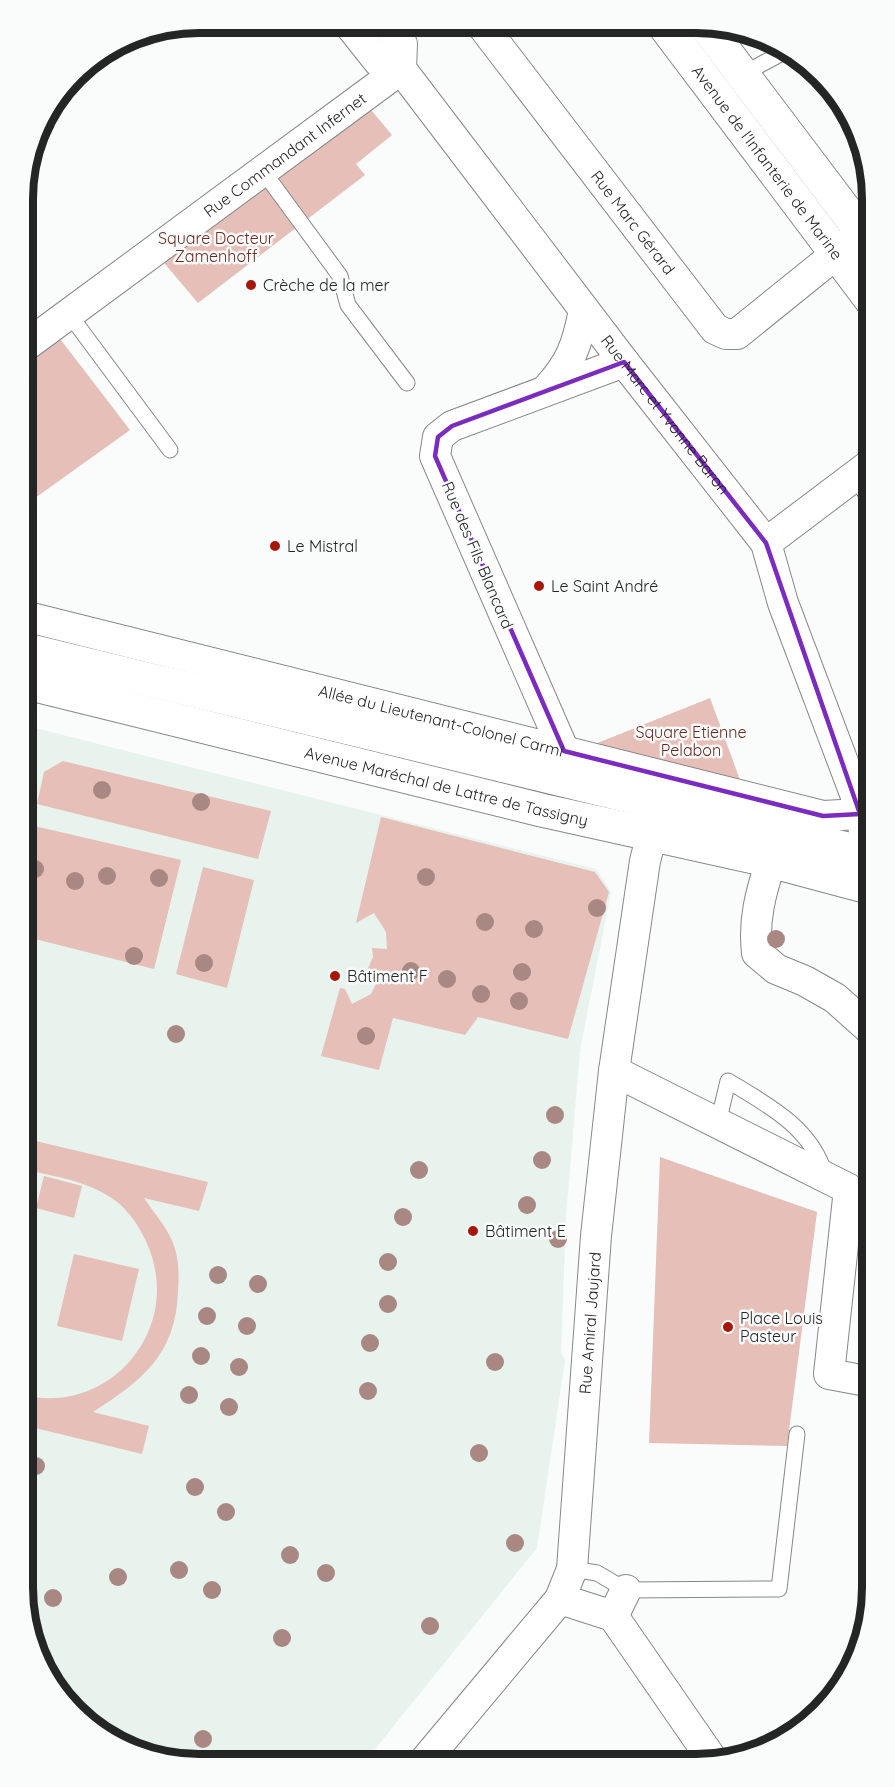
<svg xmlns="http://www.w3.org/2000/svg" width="895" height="1787" font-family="Quicksand,sans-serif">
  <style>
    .built { fill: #e7f3ec }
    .green { fill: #e5bfb8 }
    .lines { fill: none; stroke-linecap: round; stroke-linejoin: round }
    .lane-casing { stroke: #858886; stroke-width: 17 }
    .street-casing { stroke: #858886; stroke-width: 32 }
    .secondary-casing { stroke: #858886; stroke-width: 35 }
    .lane { stroke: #fff; stroke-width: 15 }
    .street { stroke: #fff; stroke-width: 30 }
    .secondary { stroke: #fff; stroke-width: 33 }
    .tree { fill: #a98883 }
    .marked { fill: none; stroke: #7b2cbf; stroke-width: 4.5; stroke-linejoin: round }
    .poi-dot { fill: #a8160a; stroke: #f9fcfa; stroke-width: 2 }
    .labels { text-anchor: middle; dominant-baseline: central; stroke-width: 5; stroke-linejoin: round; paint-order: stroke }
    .street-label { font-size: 16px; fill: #242525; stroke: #f9fcfa }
    .park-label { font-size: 16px; fill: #672921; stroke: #f9fcfa }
    .poi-label { font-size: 16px; fill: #242525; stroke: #f9fcfa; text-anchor: start }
    .rim { fill: none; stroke: #242525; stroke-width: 8 }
  </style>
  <rect width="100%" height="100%" fill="#f9fcfa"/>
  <!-- built -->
  <polygon class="built" points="23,725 596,869 611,892 580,1050 566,1216 561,1352 565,1360 537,1548 363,1764 175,1763 83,1721 32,1645 23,1588"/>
  <!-- green -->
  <g class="green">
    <polygon points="361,98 392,135 356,164 365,175 198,303 154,251"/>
    <polygon points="51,327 130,430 35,498 24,482 24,347"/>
    <polygon points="710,698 743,788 585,748"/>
    <polygon points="63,761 271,811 258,859 37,804 44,772"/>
    <polygon points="381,817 595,872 609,892 568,1039 478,1017 465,1035 393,1018 379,1070 321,1056 340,988 345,989 352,1004 371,994 378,980 366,973 373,957 372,948 387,949 386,932 374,913 356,923"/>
    <polygon points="30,825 181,860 154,969 23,936 23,853"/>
    <polygon points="203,867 254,880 227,988 176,974"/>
    <path d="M 23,1138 L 208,1182 L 199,1211 L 144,1198 C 155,1215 170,1230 175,1249 C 179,1262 179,1278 178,1291 C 176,1354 143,1380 93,1412 L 149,1426 L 142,1454 L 23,1425 L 23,1395 C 110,1416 183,1329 148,1246 C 141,1228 127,1207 110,1197 C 84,1180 52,1176 23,1169 Z"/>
    <polygon points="660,1157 817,1212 787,1446 649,1443"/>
    <polygon points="44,1176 82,1186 74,1218 36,1208"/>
    <polygon points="74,1254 139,1269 122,1341 57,1326"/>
  </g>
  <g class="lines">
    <defs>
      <g id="lane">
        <polyline points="743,74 784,52"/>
        <polyline points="263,171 340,276 348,305 407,383"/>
        <polyline points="69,314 170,450"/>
        <polyline points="854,477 872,502"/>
        <path d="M 718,1123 L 728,1081 C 768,1105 812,1128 825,1175"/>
        <polyline points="572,1569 597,1573 626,1590 779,1589 797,1434"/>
      </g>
      <g id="street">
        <path id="s1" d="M 348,23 L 379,62 L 401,69 L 624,362 L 766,543 L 783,603 L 857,799 L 864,829 L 862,852"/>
        <polyline points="387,24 402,44 401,69"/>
        <path id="s2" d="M 481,24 L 715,329 L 726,334 L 737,334 L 856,238"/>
        <path id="s3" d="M 24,347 L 401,69"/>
        <path d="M 546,390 C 571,363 577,346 584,310"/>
        <polyline points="766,543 872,463"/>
        <path id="s4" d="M 24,616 L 823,816 L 860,814"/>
        <polyline points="565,766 564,751 435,456 438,437 452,426 624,362"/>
        <path d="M 771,861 C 761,892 753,920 757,953 L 776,969 L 805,981 L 835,998 L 872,1031"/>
        <polyline points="614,1071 849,1189 829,1374 872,1382"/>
        <polyline points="560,1599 613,1616 714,1762"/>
        <polyline points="613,1616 626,1590"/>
        <path id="s5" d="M 422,1764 L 560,1599 L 572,1569 L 596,1236 L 614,1071 L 645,861 L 652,834 L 676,829"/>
      </g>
      <g id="secondary">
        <path id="s6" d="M 664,25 L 872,301"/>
        <polyline points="706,26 872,246"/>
        <polyline points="23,649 872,855"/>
        <path id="s7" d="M 23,682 L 541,810 L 771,861 L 872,888"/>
      </g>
    </defs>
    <!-- lane casing -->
    <use href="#lane" class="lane-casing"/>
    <!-- street casing -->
    <use href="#street" class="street-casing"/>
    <!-- secondary casing -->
    <use href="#secondary" class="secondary-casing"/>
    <!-- lane -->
    <use href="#lane" class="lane"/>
    <!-- street -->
    <use href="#street" class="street"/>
    <!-- secondary -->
    <use href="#secondary" class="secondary"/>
  </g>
  <!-- trees -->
  <g class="tree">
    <circle cx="102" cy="790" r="9"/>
    <circle cx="201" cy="802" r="9"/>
    <circle cx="35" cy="869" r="9"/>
    <circle cx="107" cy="876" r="9"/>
    <circle cx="426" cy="877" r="9"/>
    <circle cx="159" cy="878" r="9"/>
    <circle cx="75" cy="881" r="9"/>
    <circle cx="597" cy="908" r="9"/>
    <circle cx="485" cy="922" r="9"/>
    <circle cx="534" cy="929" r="9"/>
    <circle cx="776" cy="939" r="9"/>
    <circle cx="134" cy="956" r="9"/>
    <circle cx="204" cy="963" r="9"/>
    <circle cx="411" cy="971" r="9"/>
    <circle cx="522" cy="972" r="9"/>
    <circle cx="447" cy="979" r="9"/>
    <circle cx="481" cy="994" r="9"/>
    <circle cx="519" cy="1001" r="9"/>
    <circle cx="176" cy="1034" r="9"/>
    <circle cx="366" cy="1036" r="9"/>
    <circle cx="555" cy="1115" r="9"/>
    <circle cx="542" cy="1160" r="9"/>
    <circle cx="419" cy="1170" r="9"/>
    <circle cx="527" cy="1205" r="9"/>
    <circle cx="403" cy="1217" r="9"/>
    <circle cx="558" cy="1239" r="9"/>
    <circle cx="388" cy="1262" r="9"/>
    <circle cx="218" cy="1275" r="9"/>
    <circle cx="258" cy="1284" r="9"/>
    <circle cx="388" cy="1304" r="9"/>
    <circle cx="207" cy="1316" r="9"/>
    <circle cx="247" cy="1326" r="9"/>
    <circle cx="370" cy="1343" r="9"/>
    <circle cx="201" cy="1356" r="9"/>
    <circle cx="495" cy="1362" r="9"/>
    <circle cx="239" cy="1367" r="9"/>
    <circle cx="368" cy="1391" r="9"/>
    <circle cx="189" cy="1395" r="9"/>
    <circle cx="229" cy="1407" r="9"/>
    <circle cx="479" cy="1453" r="9"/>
    <circle cx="36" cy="1466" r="9"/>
    <circle cx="195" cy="1487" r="9"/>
    <circle cx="226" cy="1512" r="9"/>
    <circle cx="515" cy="1543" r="9"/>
    <circle cx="290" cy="1555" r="9"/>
    <circle cx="179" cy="1570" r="9"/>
    <circle cx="326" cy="1573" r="9"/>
    <circle cx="118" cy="1577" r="9"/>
    <circle cx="212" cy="1590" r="9"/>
    <circle cx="53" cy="1598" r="9"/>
    <circle cx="430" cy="1626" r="9"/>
    <circle cx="282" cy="1638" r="9"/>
    <circle cx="203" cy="1739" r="9"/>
  </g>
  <!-- marked area -->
  <path class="marked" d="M 624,362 L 766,543 L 860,814 L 823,816 L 564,751 L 435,456 L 438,437 L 452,426 Z"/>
  <!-- markers -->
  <g class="poi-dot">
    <circle cx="251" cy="285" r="6"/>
    <circle cx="275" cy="546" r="6"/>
    <circle cx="539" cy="586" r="6"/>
    <circle cx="335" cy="976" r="6"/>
    <circle cx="473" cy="1231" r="6"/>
    <circle cx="728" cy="1327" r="6"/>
  </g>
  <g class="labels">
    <!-- street labels -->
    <g class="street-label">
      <text stroke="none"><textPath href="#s3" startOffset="324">Rue Commandant Infernet</textPath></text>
      <text stroke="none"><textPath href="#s6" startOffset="172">Avenue de l'Infanterie de Marine</textPath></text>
      <text stroke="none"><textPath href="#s2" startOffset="250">Rue Marc Gérard</textPath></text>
      <text stroke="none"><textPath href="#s1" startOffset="508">Rue Marc et Yvonne Baron</textPath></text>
      <text transform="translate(478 555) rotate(67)">Rue des Fils Blancard</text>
      <text stroke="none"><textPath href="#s4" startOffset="430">Allée du Lieutenant-Colonel Carmi</textPath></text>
      <text stroke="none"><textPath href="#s7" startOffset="436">Avenue Maréchal de Lattre de Tassigny</textPath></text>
      <text stroke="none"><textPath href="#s5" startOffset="494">Rue Amiral Jaujard</textPath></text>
    </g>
    <!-- park labels -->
    <g class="park-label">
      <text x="216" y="238">Square Docteur<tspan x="216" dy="18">Zamenhoff</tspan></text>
      <text x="691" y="732">Square Etienne<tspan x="691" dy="18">Pelabon</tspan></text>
    </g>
    <!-- poi labels -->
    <g class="poi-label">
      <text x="263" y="285">Crèche de la mer</text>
      <text x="287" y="546">Le Mistral</text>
      <text x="551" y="586">Le Saint André</text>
      <text x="347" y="976">Bâtiment F</text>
      <text x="485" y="1231">Bâtiment E</text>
      <text x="740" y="1318">Place Louis<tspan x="740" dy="18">Pasteur</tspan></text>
    </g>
  </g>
  <!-- crop -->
  <path d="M0 0H895V1787H0ZM199 33H696A166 166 0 0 1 862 199V1588A166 166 0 0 1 696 1754H199A166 166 0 0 1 33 1588V199A166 166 0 0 1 199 33Z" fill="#f9fcfa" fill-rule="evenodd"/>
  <path class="rim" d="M199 33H696A166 166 0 0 1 862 199V1588A166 166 0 0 1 696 1754H199A166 166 0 0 1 33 1588V199A166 166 0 0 1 199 33Z"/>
</svg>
